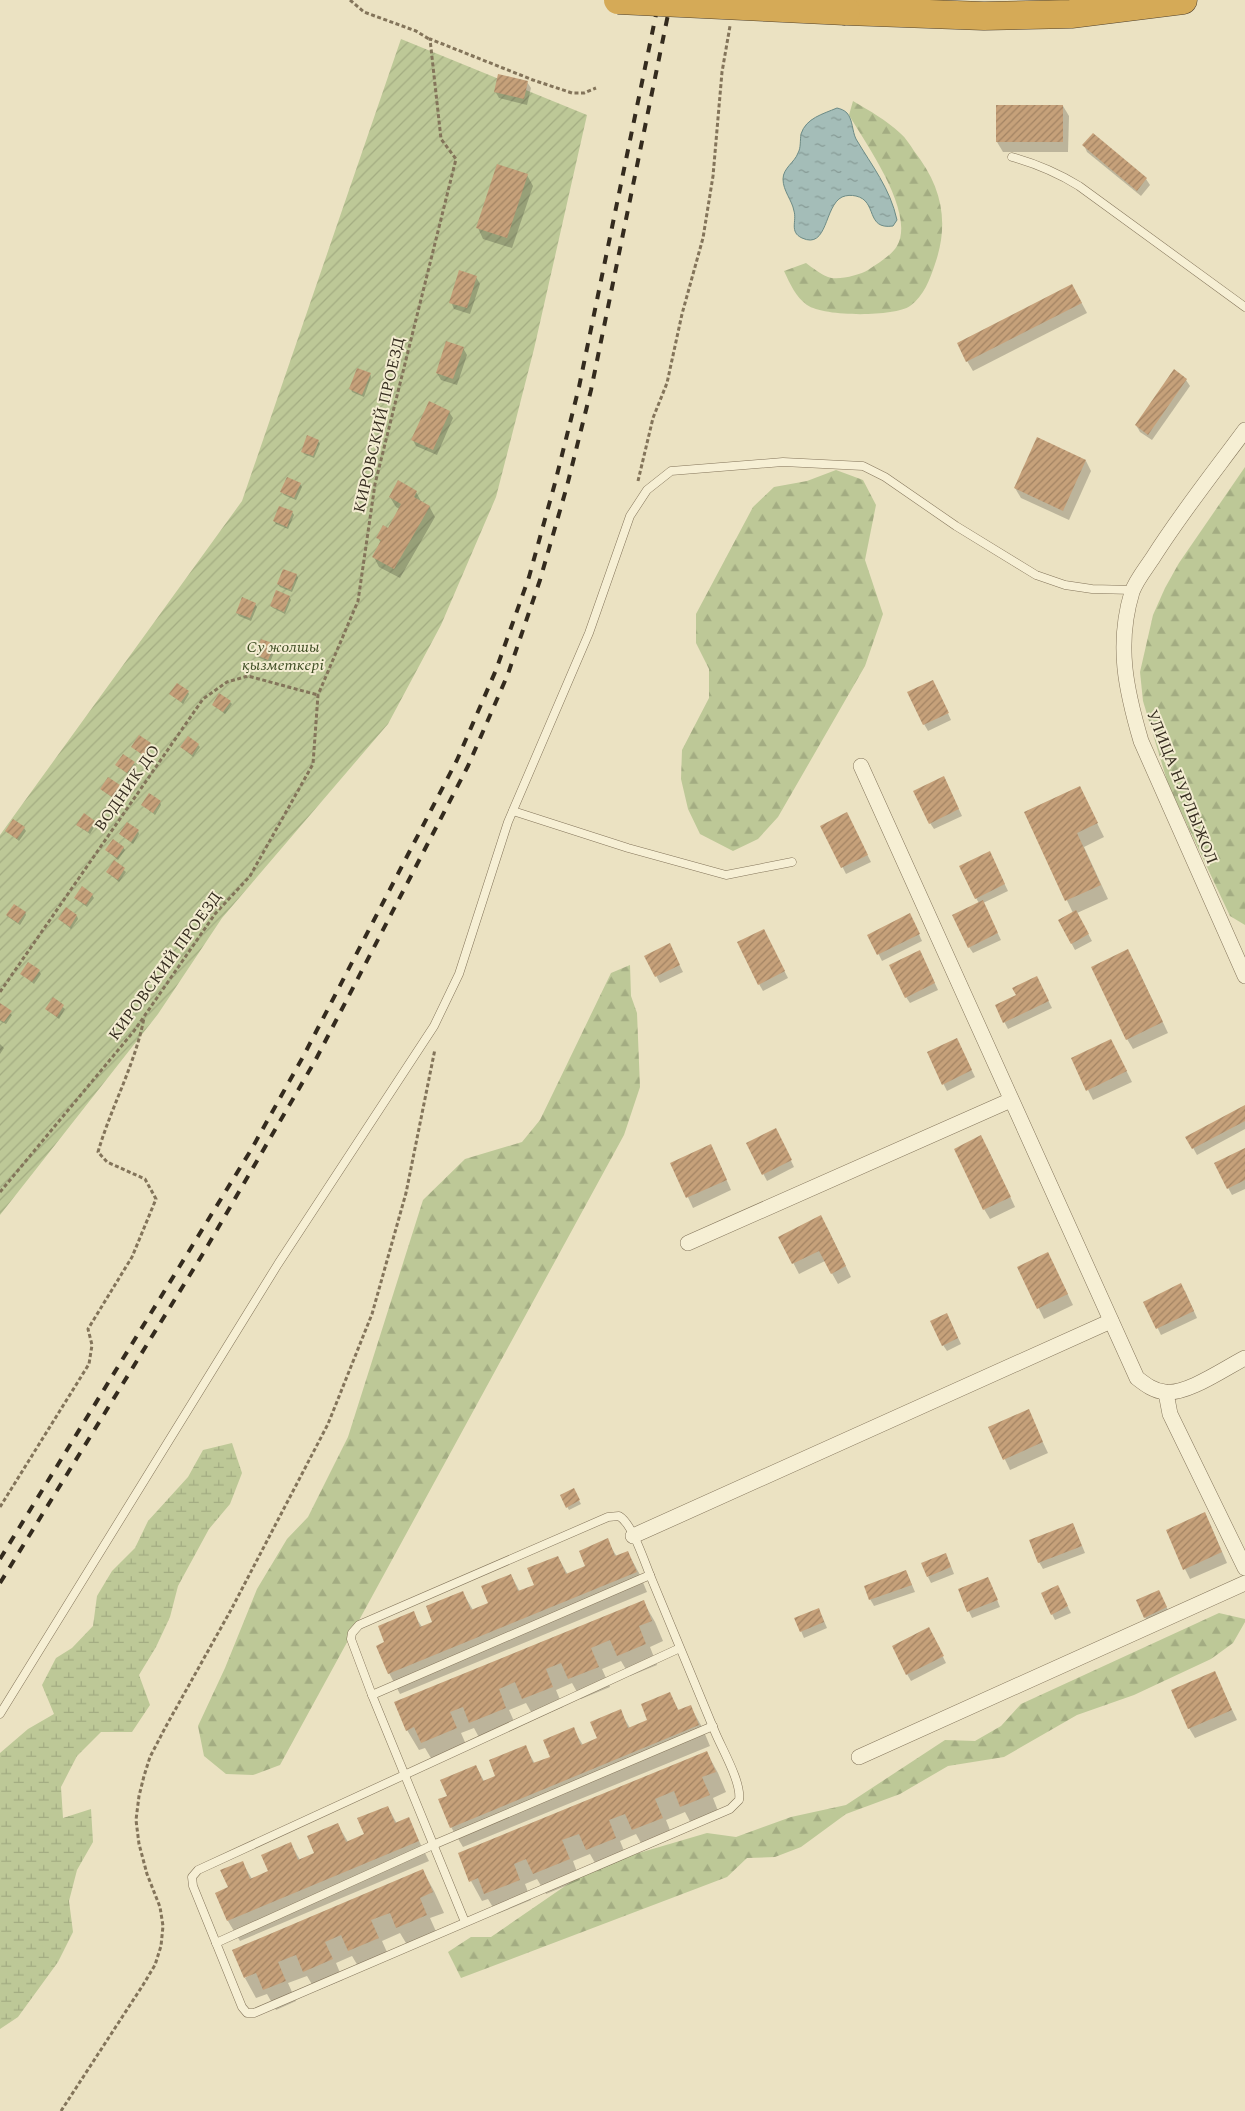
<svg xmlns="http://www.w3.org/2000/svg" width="1245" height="2111" font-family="Spectral,serif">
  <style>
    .forest { fill: url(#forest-firs) }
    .wetland { fill: url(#wetland-marsh) }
    .garden { fill: url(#garden-furrows) }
    .water { fill: url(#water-ripples); stroke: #6c8b86 }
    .shadow { fill: #0003 }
    .building { fill: url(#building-hatch) }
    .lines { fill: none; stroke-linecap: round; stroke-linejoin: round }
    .lane-casing { stroke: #83745a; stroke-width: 9 }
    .street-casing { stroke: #83745a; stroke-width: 16 }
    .highway-casing { stroke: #51422e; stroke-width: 29 }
    .path { stroke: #83745a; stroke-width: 3; stroke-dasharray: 4 2.5; stroke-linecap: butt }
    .lane { stroke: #f6efd4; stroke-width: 8 }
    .street { stroke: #f6efd4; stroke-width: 15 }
    .highway { stroke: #d5aa57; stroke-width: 28 }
    .rail { stroke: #342b1e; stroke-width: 4; stroke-dasharray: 9 9; stroke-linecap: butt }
    .highway-bridge-casing { stroke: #51422e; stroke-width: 29; stroke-linecap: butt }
    .highway-bridge { stroke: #d5aa57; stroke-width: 28 }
    .labels { text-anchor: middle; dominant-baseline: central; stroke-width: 4; stroke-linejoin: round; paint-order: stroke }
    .street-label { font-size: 16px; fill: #342b1e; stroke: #f3ecd1 }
    .park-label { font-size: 16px; font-style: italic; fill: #404f25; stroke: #f3ecd1 }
  </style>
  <defs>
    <pattern id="forest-firs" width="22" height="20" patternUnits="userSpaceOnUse" patternTransform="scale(1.25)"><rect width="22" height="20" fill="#bdc897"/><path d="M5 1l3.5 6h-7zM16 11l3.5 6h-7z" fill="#a3ac82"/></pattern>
    <pattern id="wetland-marsh" width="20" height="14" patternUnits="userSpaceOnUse" patternTransform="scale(1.25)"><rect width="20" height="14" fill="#bdc897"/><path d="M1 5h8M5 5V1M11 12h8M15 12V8" fill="none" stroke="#a3ac82"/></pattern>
    <pattern id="garden-furrows" width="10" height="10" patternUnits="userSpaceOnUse" patternTransform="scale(1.25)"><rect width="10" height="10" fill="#bdc897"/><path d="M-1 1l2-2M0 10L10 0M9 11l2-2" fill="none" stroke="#a3ac82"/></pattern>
    <pattern id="water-ripples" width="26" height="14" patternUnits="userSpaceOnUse" patternTransform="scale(1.25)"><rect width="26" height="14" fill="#a4bdb8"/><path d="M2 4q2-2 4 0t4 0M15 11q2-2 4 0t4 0" fill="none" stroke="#869a95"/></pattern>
    <pattern id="building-hatch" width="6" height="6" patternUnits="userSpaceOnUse" patternTransform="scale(1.25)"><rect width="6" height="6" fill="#c6a17a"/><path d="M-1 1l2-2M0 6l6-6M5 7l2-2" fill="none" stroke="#a28363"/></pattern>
  </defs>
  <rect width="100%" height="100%" fill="#ebe2c2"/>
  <!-- forest -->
  <g class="forest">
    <path d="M 853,101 C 870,111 886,120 900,133 C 906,138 910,145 914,151 C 941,185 950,221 935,264 C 930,279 924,296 910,306 C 894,317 824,317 807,305 C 796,297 790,284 784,271 L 806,263 C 813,268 820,274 828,277 C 837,281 860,275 868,270 C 878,263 891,256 897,246 C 916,213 866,144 849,115 Z"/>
    <polygon points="1245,467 1245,925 1230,916 1168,784 1143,701 1140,672 1153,615 1165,588 1179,563"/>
    <polygon points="836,470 863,480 876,505 865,560 883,614 865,666 778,817 758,839 733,851 700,834 688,809 681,779 682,750 709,698 709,669 696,643 696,614 753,507 774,487 807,481"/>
    <polygon points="630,965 631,996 637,1013 640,1087 624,1135 280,1765 253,1775 226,1774 204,1756 198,1726 225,1668 257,1589 287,1539 308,1517 348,1437 423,1200 465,1159 522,1142 540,1120 611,973"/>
    <polygon points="1219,1613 1245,1619 1245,1622 1233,1643 1211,1659 1134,1695 1077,1715 1004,1757 948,1766 900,1794 846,1814 801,1847 775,1857 747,1858 727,1877 461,1978 448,1952 471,1937 491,1937 587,1871 615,1860 707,1833 736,1837 791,1817 846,1805 945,1740 975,1741 1001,1726 1021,1704"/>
  </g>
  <!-- wetland -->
  <polygon class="wetland" points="232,1443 242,1473 230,1504 209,1529 178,1586 170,1617 156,1647 139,1675 150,1705 132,1732 101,1732 77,1756 61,1787 63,1818 91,1809 93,1842 77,1870 69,1901 73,1932 58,1962 18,2017 0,2029 0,1753 28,1729 54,1714 42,1685 56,1658 72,1648 93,1626 97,1596 112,1571 135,1548 148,1521 188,1477 203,1450"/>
  <!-- garden -->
  <polygon class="garden" points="401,39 587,115 534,349 496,497 441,625 388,724 222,918 158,1014 0,1215 0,835 242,501"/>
  <!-- water -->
  <path class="water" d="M 837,108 C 841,109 844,110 847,113 C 853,120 852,131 856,139 C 872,166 890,188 897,220 L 893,226 C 865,230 878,201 856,196 C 851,195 847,195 842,197 C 824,206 828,250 802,238 C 789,232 797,221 794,211 C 792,200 783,191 783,179 C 783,168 795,162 798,153 C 801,148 800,140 801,134 C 806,118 823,114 837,108 Z"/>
  <!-- shadow -->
  <g class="shadow">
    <polygon points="527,82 531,88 527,105 499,98 495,91"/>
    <polygon points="997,106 1063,106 1069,116 1068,152 1003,152 997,142"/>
    <polygon points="1093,134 1146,179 1150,185 1141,196 1087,152 1084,145"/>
    <polygon points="527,175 533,186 512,248 483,239 478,228"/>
    <polygon points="476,277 480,284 470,314 454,309 451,302"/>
    <polygon points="1078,296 1087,313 973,371 967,361"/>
    <polygon points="463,348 467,355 457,385 441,380 437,373"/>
    <polygon points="1174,371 1186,380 1190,386 1152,440 1140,432 1136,425"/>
    <polygon points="370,374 371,377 364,397 352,392 351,389"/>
    <polygon points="449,412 453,418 437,455 416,446 413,440"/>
    <polygon points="318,441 320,444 314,458 304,454 302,451"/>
    <polygon points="1086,461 1091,471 1069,520 1021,498 1015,488"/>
    <polygon points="300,484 302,487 296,500 284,495 282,492"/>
    <polygon points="416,492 422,503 429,506 435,517 400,578 379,567 374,557 381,543 378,538 389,530 400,509 396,507 390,497"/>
    <polygon points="292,512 294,515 288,529 276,524 274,521"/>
    <polygon points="284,570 297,575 298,578 292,592 280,587 278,584"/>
    <polygon points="289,597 291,600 285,614 273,608 271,606"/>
    <polygon points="255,604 257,607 251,621 239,616 237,613"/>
    <polygon points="274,645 276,648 270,662 257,657 256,654"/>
    <polygon points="936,688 951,720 928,731 924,724"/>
    <polygon points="188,692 189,694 183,704 171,694"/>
    <polygon points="230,702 232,704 225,714 213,705"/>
    <polygon points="150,744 152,747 145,757 133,747"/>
    <polygon points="198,745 200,747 193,757 181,747"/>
    <polygon points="134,763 135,765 129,775 117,765"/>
    <polygon points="947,784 962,816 934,829 930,823"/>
    <polygon points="119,786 120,789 114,799 101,789"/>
    <polygon points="1079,787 1104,837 1084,847 1108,899 1077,913 1092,941 1075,950 1059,920 1073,913 1025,813"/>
    <polygon points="160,802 161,805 155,815 143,805"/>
    <polygon points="850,820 871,862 846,874 822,826"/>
    <polygon points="94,821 96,824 90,834 77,825"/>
    <polygon points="24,828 26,831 19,841 7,831"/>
    <polygon points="138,831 139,834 133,844 120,834"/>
    <polygon points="123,847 125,850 118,860 106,850"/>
    <polygon points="993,860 1008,891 983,903 1001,940 973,953 969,947 979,903 976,898"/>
    <polygon points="114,862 126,872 119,882 107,872"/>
    <polygon points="92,895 94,898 87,907 75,898"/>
    <polygon points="25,912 26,915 20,925 7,916"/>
    <polygon points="77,916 78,919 71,929 59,919"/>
    <polygon points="913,921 922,941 882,961 869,935"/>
    <polygon points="767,937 788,978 763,991 759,984"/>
    <polygon points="673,952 683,972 660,983 646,957"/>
    <polygon points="923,958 938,990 910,1003 906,997"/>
    <polygon points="1134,961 1168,1033 1133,1049 1127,1039"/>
    <polygon points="39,971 41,974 34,984 22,974"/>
    <polygon points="1040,984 1052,1008 1008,1029 996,1006"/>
    <polygon points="53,999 65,1009 59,1019 46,1009"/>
    <polygon points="0,1005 12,1015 6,1024 0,1021"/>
    <polygon points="0,1044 4,1048 0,1054"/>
    <polygon points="960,1046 975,1077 947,1091 928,1053"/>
    <polygon points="1116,1050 1132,1082 1093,1100 1088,1090"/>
    <polygon points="1245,1107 1245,1129 1197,1155 1187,1137"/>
    <polygon points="779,1136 794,1167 767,1181 748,1144"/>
    <polygon points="987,1147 1015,1207 990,1219 984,1209"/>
    <polygon points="1245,1149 1245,1189 1232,1195 1215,1164"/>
    <polygon points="716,1156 731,1190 693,1208 672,1163"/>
    <polygon points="827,1227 851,1277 838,1284 825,1261 799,1274 780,1237"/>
    <polygon points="1053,1264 1073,1305 1044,1319 1019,1268"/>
    <polygon points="1185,1291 1197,1318 1161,1335 1145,1302"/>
    <polygon points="950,1321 961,1344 947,1351 943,1345"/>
    <polygon points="1028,1411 1048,1453 1010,1470 990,1428"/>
    <polygon points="573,1490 581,1504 569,1510 561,1496"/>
    <polygon points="1073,1524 1085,1553 1043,1569 1039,1562"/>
    <polygon points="1210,1524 1227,1563 1190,1579 1185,1569"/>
    <polygon points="607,1540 617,1557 628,1553 639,1573 647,1592 400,1694 389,1673 386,1643 413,1613 422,1627 434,1623 463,1593 473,1610 489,1604 511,1575 520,1592 536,1585 558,1557 568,1575 587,1567"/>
    <polygon points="949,1561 954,1574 931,1583 928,1577"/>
    <polygon points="909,1578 915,1592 874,1606 870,1599"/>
    <polygon points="991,1585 1000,1607 972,1618 959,1590"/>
    <polygon points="1061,1593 1071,1613 1055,1620 1052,1614"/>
    <polygon points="1162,1598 1170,1614 1148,1624 1145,1617"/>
    <polygon points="643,1601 655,1622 663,1641 650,1647 657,1665 630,1676 621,1661 602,1669 610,1687 581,1699 572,1683 556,1690 563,1707 535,1719 526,1703 509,1710 517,1728 482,1743 474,1728 461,1733 468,1749 434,1763 425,1748 419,1750 407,1730"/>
    <polygon points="822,1616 827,1628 804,1638 801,1631"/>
    <polygon points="932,1635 946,1663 911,1681 907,1674"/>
    <polygon points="1214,1672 1237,1720 1195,1738 1189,1728"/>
    <polygon points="670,1694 679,1711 690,1706 702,1727 710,1746 463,1847 451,1827 448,1796 476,1766 484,1781 497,1776 525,1746 535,1764 552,1757 573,1729 583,1745 598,1739 620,1711 630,1728 649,1721"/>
    <polygon points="707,1753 718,1773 726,1792 713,1798 720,1816 693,1827 685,1812 666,1820 673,1838 645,1850 636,1834 620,1841 627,1858 599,1870 590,1854 573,1861 580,1880 546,1894 537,1879 525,1884 531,1900 497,1914 488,1899 482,1901 471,1881"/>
    <polygon points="388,1807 397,1824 408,1819 429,1861 240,1941 228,1921 229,1888 242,1862 252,1879 270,1872 291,1844 300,1860 316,1853 338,1825 348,1842 366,1835"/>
    <polygon points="423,1871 434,1891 444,1913 430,1918 438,1936 409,1948 400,1933 382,1941 390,1959 361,1971 352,1956 336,1963 343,1980 316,1991 307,1976 288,1983 296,2001 276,2010 267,1994 256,1998 245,1978"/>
  </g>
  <!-- building -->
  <g class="building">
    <polygon points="498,74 528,81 524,99 494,92"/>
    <rect x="996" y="105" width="67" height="37"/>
    <polygon points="1093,133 1147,178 1137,191 1082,145"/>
    <polygon points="497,164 528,174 507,238 476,228"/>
    <polygon points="459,270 477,276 467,308 449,303"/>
    <polygon points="1072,284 1082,303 966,362 957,343"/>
    <polygon points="446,341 464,347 453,379 436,373"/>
    <polygon points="357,368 371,373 362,395 349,389"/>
    <polygon points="1174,369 1187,379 1148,435 1135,425"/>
    <polygon points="429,401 450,411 433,450 411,440"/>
    <polygon points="307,435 319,440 313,456 301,452"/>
    <polygon points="1037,437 1086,460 1063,511 1014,488"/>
    <polygon points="287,477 301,483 294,498 280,492"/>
    <polygon points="398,480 417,491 414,497 430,506 394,569 372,557 381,540 376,538 383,525 388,528 401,504 389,497"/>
    <polygon points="279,506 293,511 287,527 273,521"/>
    <polygon points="283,569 297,574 291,590 277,584"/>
    <polygon points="276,590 290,596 284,612 270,606"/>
    <polygon points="242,597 256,603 250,618 236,613"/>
    <polygon points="261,639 275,644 268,660 254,654"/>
    <polygon points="933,680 949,713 923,725 907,692"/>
    <polygon points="177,683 189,691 181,702 169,694"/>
    <polygon points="219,693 231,701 223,712 212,705"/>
    <polygon points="139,735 151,743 143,755 131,747"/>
    <polygon points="188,736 199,744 192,755 180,747"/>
    <polygon points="123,754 135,762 127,773 115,765"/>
    <polygon points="944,776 959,809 929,824 913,791"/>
    <polygon points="108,777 120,785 112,797 100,789"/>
    <polygon points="1080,786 1098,823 1077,833 1101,885 1065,901 1024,812"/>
    <polygon points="149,793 161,801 153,813 141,805"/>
    <polygon points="847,812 868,855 841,868 820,826"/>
    <polygon points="84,813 95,821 88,832 76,825"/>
    <polygon points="13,819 25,827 17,839 5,831"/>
    <polygon points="127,822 139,830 131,842 119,834"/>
    <polygon points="113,839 124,847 117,858 105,850"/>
    <polygon points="990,851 1005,884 975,899 959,866"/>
    <polygon points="114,860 125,868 118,880 106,872"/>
    <polygon points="82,886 93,894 86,905 74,898"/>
    <polygon points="983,900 998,933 968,948 952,915"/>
    <polygon points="14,904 26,912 18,923 6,915"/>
    <polygon points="66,907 77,915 70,927 58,919"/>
    <polygon points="1076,910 1089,934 1071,944 1058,920"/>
    <polygon points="910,913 920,934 877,955 867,935"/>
    <polygon points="764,929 785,971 758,985 737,942"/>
    <polygon points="670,943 680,965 655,977 644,956"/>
    <polygon points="1128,949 1163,1022 1126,1040 1091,967"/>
    <polygon points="920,950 935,983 905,998 889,965"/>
    <polygon points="28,962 40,970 32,982 20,974"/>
    <polygon points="1037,976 1049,1001 1003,1023 995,1005 1016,995 1012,988"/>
    <polygon points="53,997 64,1005 57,1017 45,1009"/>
    <polygon points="0,1003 12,1011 4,1022 0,1020"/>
    <polygon points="957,1038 972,1070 942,1085 927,1052"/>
    <polygon points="1111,1039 1127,1071 1086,1091 1071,1058"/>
    <polygon points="1245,1105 1245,1121 1192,1149 1185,1137"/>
    <polygon points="776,1128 792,1160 762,1175 746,1143"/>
    <polygon points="981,1135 1011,1197 983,1210 954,1149"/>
    <polygon points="711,1144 727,1180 686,1198 670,1163"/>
    <polygon points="1245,1148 1245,1180 1227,1189 1214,1163"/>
    <polygon points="821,1215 846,1266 831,1274 819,1251 792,1264 778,1237"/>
    <polygon points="1048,1252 1068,1294 1037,1309 1017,1267"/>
    <polygon points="1181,1283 1194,1311 1156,1329 1143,1302"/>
    <polygon points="947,1313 958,1338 942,1346 930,1321"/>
    <polygon points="1029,1409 1043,1442 1003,1460 988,1427"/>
    <polygon points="574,1488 580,1500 566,1508 560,1495"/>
    <polygon points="1205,1512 1222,1552 1183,1570 1166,1530"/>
    <polygon points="1073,1523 1082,1546 1038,1563 1029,1540"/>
    <polygon points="608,1538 615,1556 628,1551 637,1572 388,1674 376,1646 384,1642 378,1626 414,1611 420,1627 432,1622 426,1606 463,1591 471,1610 488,1603 481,1586 511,1574 518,1591 534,1585 527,1568 558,1556 566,1574 585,1566 579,1551"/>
    <polygon points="946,1553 951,1567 927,1577 921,1563"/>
    <polygon points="906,1570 912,1585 869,1600 864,1586"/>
    <polygon points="988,1577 998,1600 967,1612 958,1589"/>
    <polygon points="1058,1585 1068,1606 1051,1615 1041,1593"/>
    <polygon points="1159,1590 1167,1607 1144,1618 1136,1600"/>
    <polygon points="644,1600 652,1621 639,1626 646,1644 617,1656 610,1640 591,1648 599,1667 568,1679 561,1663 546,1669 553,1687 522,1699 515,1682 499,1689 506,1708 469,1723 463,1707 450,1712 457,1728 421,1743 414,1727 406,1731 394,1702"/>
    <polygon points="819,1608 824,1622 800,1632 794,1618"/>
    <polygon points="929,1627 944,1656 906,1675 892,1646"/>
    <polygon points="1215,1671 1232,1710 1188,1729 1171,1690"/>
    <polygon points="670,1692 678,1710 691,1705 699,1725 450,1828 438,1799 447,1796 440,1780 476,1765 483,1781 495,1776 489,1760 526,1745 533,1763 550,1757 543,1740 574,1727 581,1745 597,1738 590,1722 621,1709 628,1728 647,1720 641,1704"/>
    <polygon points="707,1751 716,1772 702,1777 710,1795 680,1807 674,1791 655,1799 663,1818 632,1830 625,1814 609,1820 616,1838 586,1850 579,1834 562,1840 570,1859 533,1874 526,1859 514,1864 520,1880 484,1894 478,1878 469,1882 458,1853"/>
    <polygon points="388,1806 395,1823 409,1817 419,1841 227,1921 215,1893 228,1887 220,1870 243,1861 250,1879 268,1871 261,1855 291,1842 298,1860 314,1853 307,1836 338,1823 346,1842 364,1834 357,1818"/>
    <polygon points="423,1869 433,1892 420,1898 427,1915 396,1928 390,1913 371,1920 379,1938 348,1951 341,1935 325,1942 333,1959 303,1972 296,1955 278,1962 286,1981 263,1990 256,1973 244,1978 232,1950"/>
  </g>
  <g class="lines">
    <defs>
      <g id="lane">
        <path d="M 1012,157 C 1037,164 1058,173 1079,186 L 1245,307"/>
        <polyline points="513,811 628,848 726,875 792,862"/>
        <path d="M 372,1695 L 351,1639 L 352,1633 L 359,1625 L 608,1517 L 619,1516 C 633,1524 645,1564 652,1580 C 673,1631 694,1681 715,1732 C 722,1749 742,1783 739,1800 L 730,1809 L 254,2013 L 247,2013 L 242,2007 L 193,1886 L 192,1877 L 198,1870 L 680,1648"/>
        <polyline points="0,1714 278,1264 434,1026 459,974 508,822 589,633 630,516 647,490 671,471 783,462 863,466 885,477 956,526 1036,575 1065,585 1092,589 1133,590"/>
        <polyline points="465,1922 372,1695 650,1575"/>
        <polyline points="216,1943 433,1845 713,1726"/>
      </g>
      <g id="street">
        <path d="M 1245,430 C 1214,472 1182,512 1154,556 C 1147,567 1136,580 1132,592 C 1116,645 1126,690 1141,741 L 1245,976"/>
        <path d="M 861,766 L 1137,1378 C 1146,1385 1154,1391 1165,1392 C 1187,1395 1225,1368 1245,1358"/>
        <polyline points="688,1243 1011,1100"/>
        <polyline points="1166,1393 1170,1414 1245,1568"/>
        <polyline points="633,1536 1111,1321"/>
        <polyline points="859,1757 1245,1583"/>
      </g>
      <polyline id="highway" points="846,11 984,16 1071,14 1183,0"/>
    </defs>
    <!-- lane casing -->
    <use href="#lane" class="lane-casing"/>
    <!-- street casing -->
    <use href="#street" class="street-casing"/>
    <!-- highway casing -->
    <use href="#highway" class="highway-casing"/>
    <!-- path -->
    <g class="path">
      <polyline points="350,0 364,12 416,31 429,39"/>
      <polyline points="638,481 653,418 667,383 682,314 703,238 713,176 722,72 730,26"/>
      <polyline points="0,992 203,699 227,682 248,676 318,695"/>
      <polyline points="0,1192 134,1031 215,914 250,876 313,764 318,695 358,601 375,484 456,159 441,139 430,39 533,80 572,93 584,93 596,88"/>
      <path d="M 0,1507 L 89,1364 L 92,1345 L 88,1329 L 132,1257 L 156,1199 L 145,1179 L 107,1162 L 98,1152 C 111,1107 135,1065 144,1018"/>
      <polyline points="61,2111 143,1985 155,1965 161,1946 163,1926 160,1907 147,1874 139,1844 136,1820 139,1796 144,1776 150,1757 165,1728 232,1608 328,1424 372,1314 406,1193 435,1049"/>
    </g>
    <!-- lane -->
    <use href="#lane" class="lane"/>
    <!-- street -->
    <use href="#street" class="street"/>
    <!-- highway -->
    <use href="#highway" class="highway"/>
    <!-- rail -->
    <g class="rail">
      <polyline points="0,1559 251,1150 304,1055 457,760 496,670 529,577 555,483 579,387 659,0"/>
      <polyline points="0,1583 204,1252 315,1061 468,766 508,674 540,580 567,486 591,390 671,0"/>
    </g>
    <defs>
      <polyline id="highway-bridge" points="618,0 846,11"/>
    </defs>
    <!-- highway-bridge casing -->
    <use href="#highway-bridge" class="highway-bridge-casing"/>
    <!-- highway-bridge -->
    <use href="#highway-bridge" class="highway-bridge"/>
  </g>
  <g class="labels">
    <!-- street labels -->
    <g class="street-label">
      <text transform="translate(379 425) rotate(-77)">КИРОВСКИЙ ПРОЕЗД</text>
      <text transform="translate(1182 787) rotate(68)">УЛИЦА НУРЛЫЖОЛ</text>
      <text transform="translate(127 788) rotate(-55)">ВОДНИК ДО</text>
      <text transform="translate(165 966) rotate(-54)">КИРОВСКИЙ ПРОЕЗД</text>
    </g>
    <!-- park labels -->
    <g class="park-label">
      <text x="283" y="647">Су жолшы<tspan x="283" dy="18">қызметкері</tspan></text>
    </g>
  </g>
</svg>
